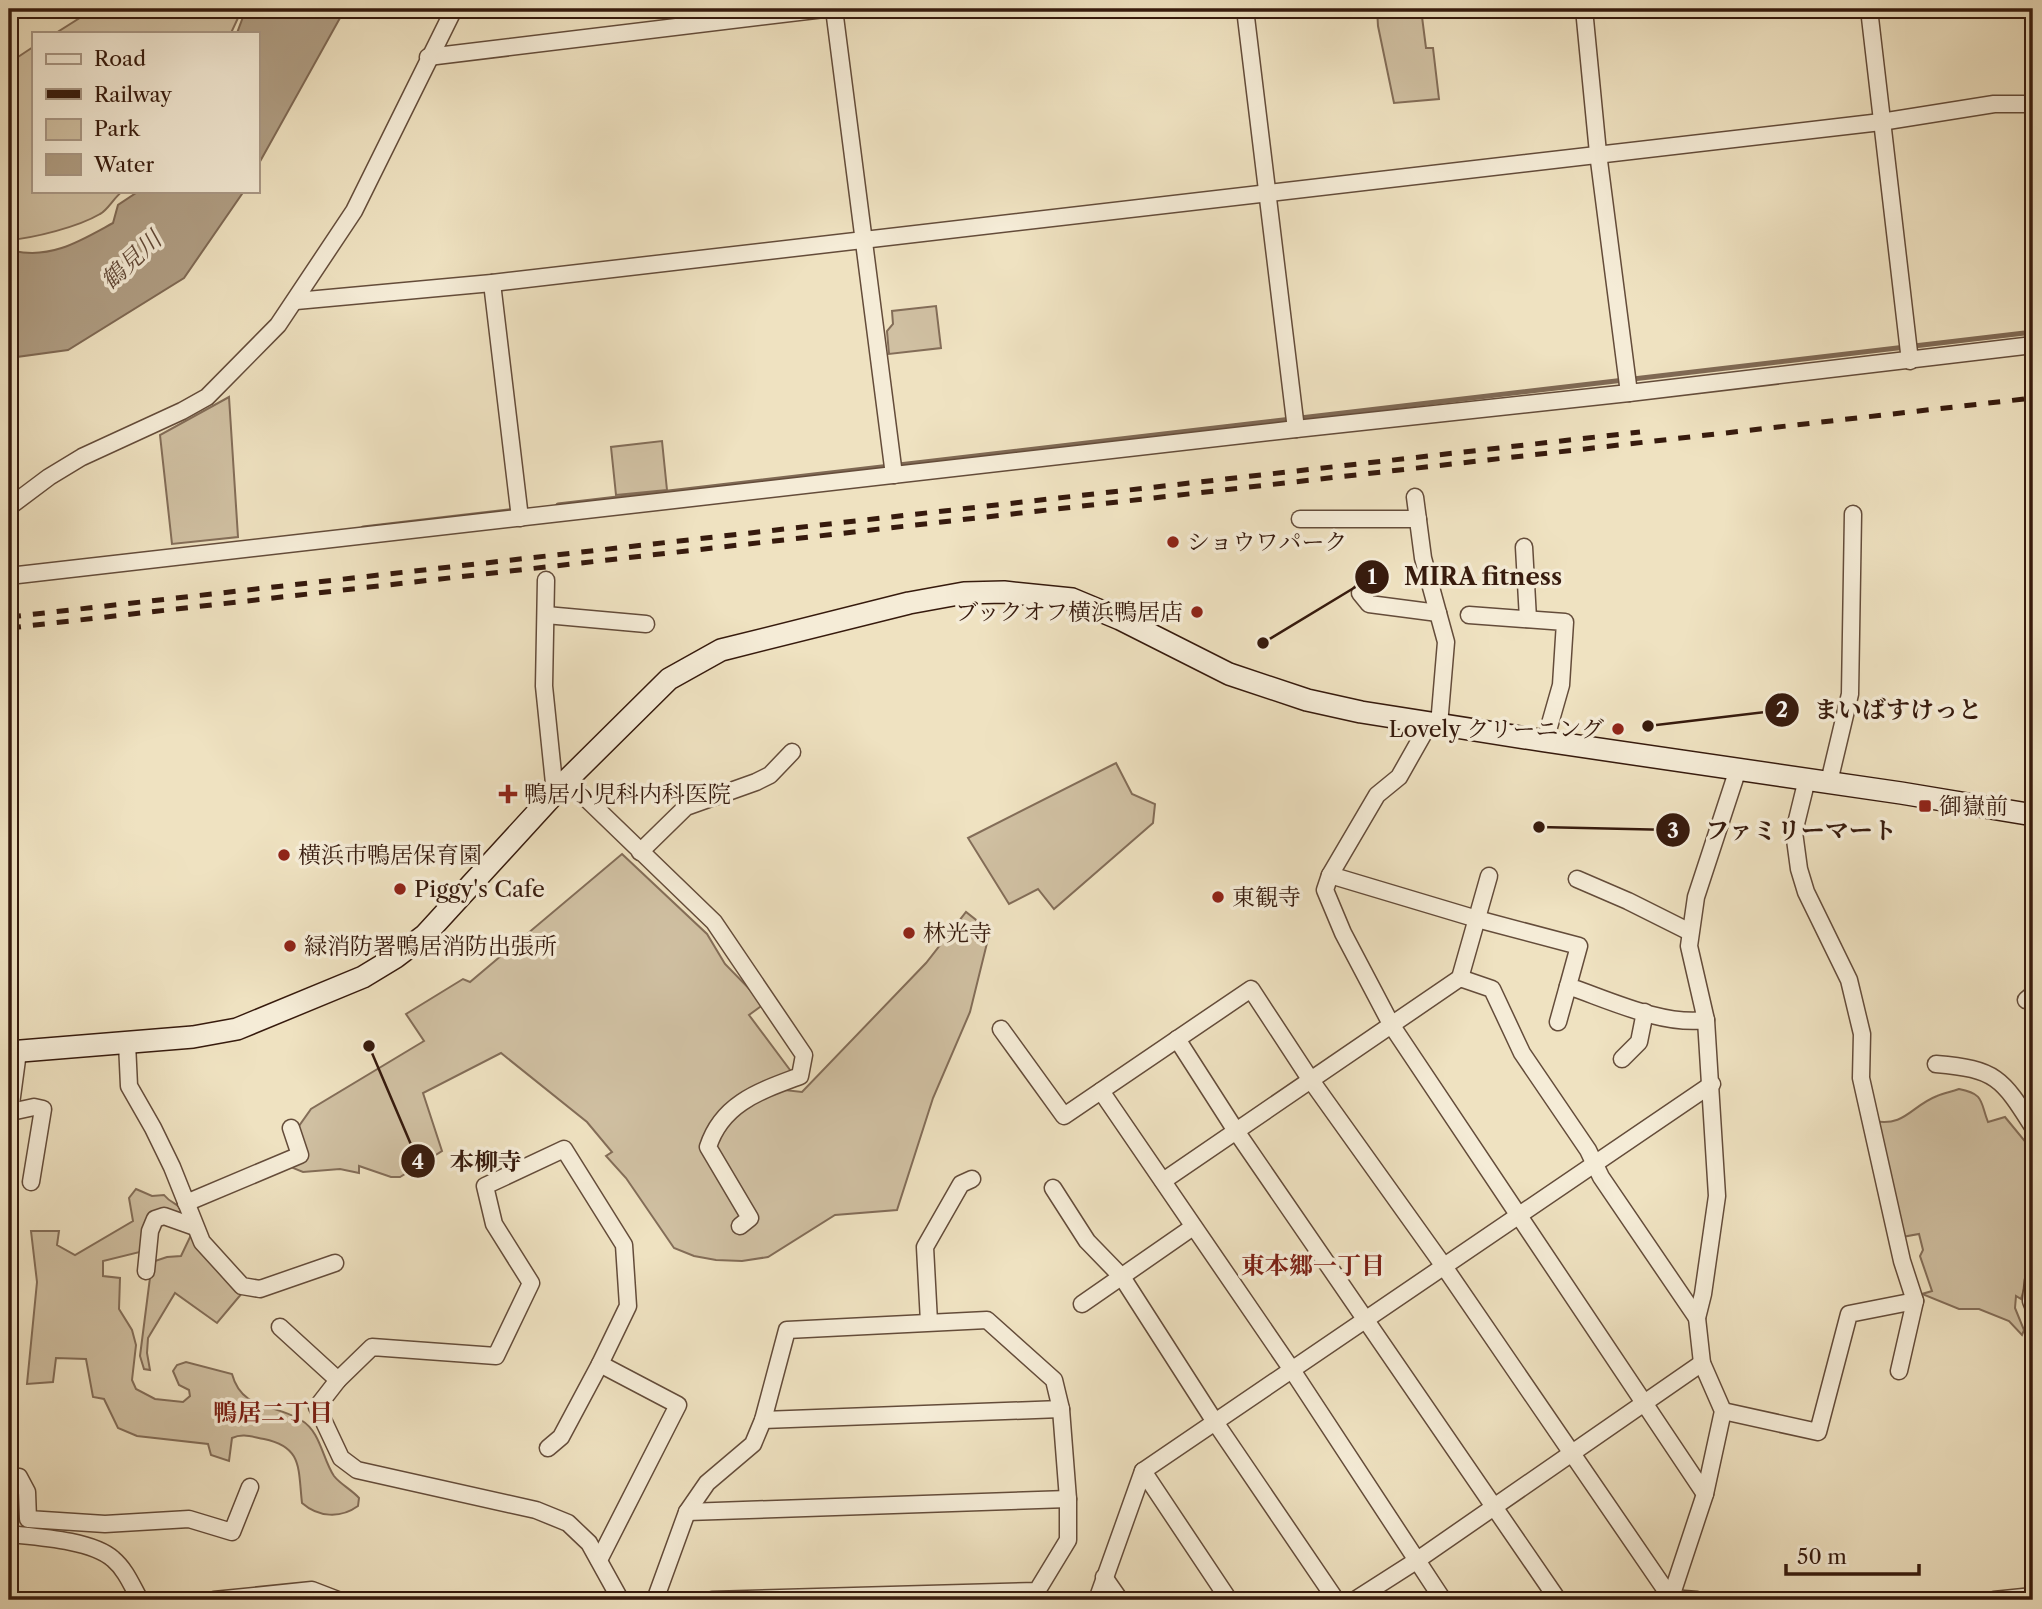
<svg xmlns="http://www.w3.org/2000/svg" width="2042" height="1609" font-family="'Libre Caslon Text','Noto Serif JP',serif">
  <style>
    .green { fill: #d0c0a2; stroke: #836d58; stroke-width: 2 }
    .water { fill: #b09e84; stroke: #7f6954; stroke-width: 2 }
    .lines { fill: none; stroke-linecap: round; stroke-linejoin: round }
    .stream { stroke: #7f6954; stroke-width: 5 }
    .street-casing { stroke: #644c3a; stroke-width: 19 }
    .secondary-casing { stroke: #361a0d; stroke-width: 24 }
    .street { stroke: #f5ecd7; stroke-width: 16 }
    .secondary { stroke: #f5ecd7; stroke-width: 21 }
    .rail { stroke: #361a0d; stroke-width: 5; stroke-dasharray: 12 12; stroke-linecap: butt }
    .poi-dot { fill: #8f2418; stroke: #f5ecd7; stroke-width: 2.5 }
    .labels { text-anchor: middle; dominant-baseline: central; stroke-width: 7; stroke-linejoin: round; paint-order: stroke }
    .poi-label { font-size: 23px; fill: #361a0d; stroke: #f5ecd7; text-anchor: start }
    .water-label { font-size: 24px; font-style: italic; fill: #614837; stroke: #f5ecd7 }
    .neighbourhood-label { font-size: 24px; font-weight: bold; fill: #7a1f14; stroke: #f5ecd7 }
    .leader { fill: none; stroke: #361a0d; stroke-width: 2.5 }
    .callout-dot { fill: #361a0d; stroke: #f5ecd7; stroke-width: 2.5 }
    .mark-label { font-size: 21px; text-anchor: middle; font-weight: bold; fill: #fff }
    .callout-label { font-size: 24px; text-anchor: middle; font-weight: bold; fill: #361a0d; stroke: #f5ecd7; stroke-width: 7; stroke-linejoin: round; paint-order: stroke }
  </style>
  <rect width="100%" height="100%" fill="#efe2c1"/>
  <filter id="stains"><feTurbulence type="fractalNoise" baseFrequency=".00286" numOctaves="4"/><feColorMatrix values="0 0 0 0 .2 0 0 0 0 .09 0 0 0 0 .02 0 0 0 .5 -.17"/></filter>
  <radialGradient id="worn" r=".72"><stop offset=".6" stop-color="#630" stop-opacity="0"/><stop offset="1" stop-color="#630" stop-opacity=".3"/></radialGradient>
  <!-- green -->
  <g class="green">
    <polygon points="94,9 239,9 238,18 231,33 56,33"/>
    <polygon points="1377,9 1421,9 1426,48 1433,48 1439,99 1394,103 1378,26"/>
    <path d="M 33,47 L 33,191 L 123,191 C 114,197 108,210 100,214 C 78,227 34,238 9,240 L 9,63 Z"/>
    <polygon points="936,306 941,348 889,354 887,331 893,324 892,311"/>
    <polygon points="229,397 238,537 172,544 160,435"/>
    <polygon points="662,441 667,490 616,495 611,447"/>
    <polygon points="1116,763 1132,794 1155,804 1153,823 1054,909 1038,889 1009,904 968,838"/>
    <polygon points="622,854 707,934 725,964 764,1004 749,1015 793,1074 784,1090 802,1092 926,963 966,912 990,931 970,1012 933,1098 897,1210 835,1215 768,1257 742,1261 716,1260 694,1256 674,1248 626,1178 606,1156 612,1152 587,1122 501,1053 423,1093 442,1151 400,1177 391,1177 359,1166 359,1173 340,1169 303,1172 293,1168 289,1164 299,1126 311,1109 424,1041 406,1014 463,979 470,982"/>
    <path d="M 1959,1089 C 1985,1094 1980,1102 1988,1122 L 2005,1117 L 2033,1151 L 2033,1264 L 2030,1269 L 2021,1299 L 2016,1296 L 2015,1308 L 2024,1330 L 2022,1335 L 2009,1321 L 1979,1309 L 1959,1309 L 1922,1294 L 1932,1291 L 1920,1256 L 1923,1250 L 1919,1234 L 1902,1237 L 1874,1121 C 1905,1127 1911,1106 1937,1096 C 1944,1093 1951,1092 1959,1089 Z"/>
    <path d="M 136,1189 L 152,1196 L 164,1195 C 172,1205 180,1203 187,1216 L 168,1210 L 144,1251 L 103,1261 L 103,1276 L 120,1278 L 119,1309 L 132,1330 L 136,1345 L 132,1380 L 136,1389 L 155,1399 L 183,1402 L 190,1396 L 189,1390 L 179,1385 L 173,1371 L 177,1365 L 186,1362 L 232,1374 C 242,1411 274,1403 301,1420 C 321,1432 322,1458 334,1476 C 340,1484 352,1490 359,1498 L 358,1506 C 340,1519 318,1517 302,1503 C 298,1469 303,1447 264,1439 C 252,1437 243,1433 232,1438 L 229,1461 L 211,1455 L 208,1444 L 137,1436 L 118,1428 L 104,1399 L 93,1397 L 86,1359 L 56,1358 L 53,1382 L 27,1384 L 37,1282 L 31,1231 L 59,1231 L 57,1245 L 75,1255 L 133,1221 L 129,1198 Z"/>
    <polygon points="191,1235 243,1292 217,1323 175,1293 148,1338 147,1353 150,1370 144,1369 140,1356 152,1262 167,1257 181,1256"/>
  </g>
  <!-- water -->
  <g class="water">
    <polygon points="246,9 345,9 257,167 257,33 237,33"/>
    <path d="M 139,191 L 244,191 L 184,278 L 68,350 L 9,358 L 9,244 L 14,251 C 52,259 80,241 113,223 L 118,205 Z"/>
  </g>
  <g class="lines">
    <!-- stream -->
    <g class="stream">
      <polyline points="558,505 2033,332"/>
      <polyline points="363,528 517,510"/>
    </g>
    <defs>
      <g id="street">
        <polyline points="834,9 894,475"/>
        <polyline points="1245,9 1296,429"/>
        <polyline points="1584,9 1598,153 1629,393"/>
        <polyline points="1869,9 1910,361"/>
        <polyline points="428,57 824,9"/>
        <polyline points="492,283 520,518"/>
        <polyline points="296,301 492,283 1881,122 1994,104 2033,104"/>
        <polyline points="1415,497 1423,558 1446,642 1439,725"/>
        <polyline points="9,507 49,477 82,457 182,411 207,397 278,325 354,211 454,9"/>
        <polyline points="1300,519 1418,519"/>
        <polyline points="1524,547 1528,619"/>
        <polyline points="9,576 1296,429 1629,393 2033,345"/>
        <polyline points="546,580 544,686 555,793"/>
        <polyline points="1360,593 1369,604 1438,613"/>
        <polyline points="546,615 646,624"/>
        <polyline points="1469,615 1565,622 1561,685 1545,741"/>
        <polyline points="1429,724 1399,777 1377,795 1330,875 1325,890 1343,933 1392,1026 1705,1494"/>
        <polyline points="1807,779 1794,832 1799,869 1806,892 1849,980 1862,1034 1861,1078 1902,1261 1915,1301 1899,1371"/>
        <path d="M 567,780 L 714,922 L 804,1055 L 800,1076 C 760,1091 722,1103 708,1147 L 750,1218 L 740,1226"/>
        <polyline points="1829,782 1850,694 1853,514"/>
        <polyline points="640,852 686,807 756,782 770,775 792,752"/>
        <path d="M 1330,875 L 1477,919 L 1579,946 L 1568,986 C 1609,1000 1663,1026 1706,1020"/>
        <polyline points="1577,879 1628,901 1690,932"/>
        <polyline points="1460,978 1489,876"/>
        <polyline points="2026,1000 2033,994"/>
        <polyline points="1558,1022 1568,986"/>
        <polyline points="1001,1029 1064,1116 1251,989 1310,1079 1443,1265 1671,1598 1697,1600"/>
        <polyline points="1177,1039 1236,1131 1558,1600"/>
        <polyline points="127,1043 129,1086 153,1128 172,1167 202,1242 242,1286 260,1289 335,1263"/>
        <polyline points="1622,1059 1639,1042 1645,1012"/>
        <path d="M 1936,1064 C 1996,1069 2002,1078 2033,1127"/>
        <polyline points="1101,1091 1292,1370 1443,1600"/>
        <polyline points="11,1112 34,1107 43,1109 31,1182"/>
        <polyline points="9,1119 18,1052"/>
        <polyline points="1163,1181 1460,978 1492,989 1522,1053 1588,1150 1601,1177 1697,1318"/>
        <polyline points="1053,1188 1087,1241 1122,1277 1215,1422 1336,1600"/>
        <polyline points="186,1203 300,1155 291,1128"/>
        <polyline points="146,1271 150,1231 155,1219 164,1216 195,1227"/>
        <polyline points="2033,1281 2031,1301 2033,1306"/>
        <polyline points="1082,1304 1193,1227"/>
        <polyline points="929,1322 925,1247 961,1184 972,1179"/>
        <polyline points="280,1327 338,1380"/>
        <polyline points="1723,1411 1818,1432 1849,1314 1915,1301"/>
        <polyline points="763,1420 1061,1409"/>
        <polyline points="548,1448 561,1437 600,1364 628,1306 624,1245 564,1149 485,1186 494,1224 531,1283 496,1356 372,1347 338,1380 317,1407 341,1458 357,1470 536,1510 568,1523 589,1543 620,1599 618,1600"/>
        <polyline points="1143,1471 1229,1600"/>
        <polyline points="9,1476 19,1477 27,1492 28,1519 105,1524 189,1519 232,1532 250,1487"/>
        <polyline points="687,1512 1068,1499"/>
        <path d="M 9,1534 C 37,1537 92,1540 113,1559 C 126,1570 132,1586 140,1600"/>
        <polyline points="599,1560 678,1405 600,1364"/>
        <polyline points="1104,1577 1120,1600"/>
        <polyline points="214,1600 312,1590 338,1600"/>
        <polyline points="655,1600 687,1512 707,1483 753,1444 763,1420 787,1330 987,1320 1054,1380 1061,1409 1068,1499 1068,1540 1037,1591 712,1600"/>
        <polyline points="1097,1600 1143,1471 1712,1084"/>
        <polyline points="1355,1600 1416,1561 1702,1363"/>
        <polyline points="1670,1600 1705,1494 1723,1411 1702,1363 1697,1318 1703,1294 1717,1196 1706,1020 1689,946 1696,897 1738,769"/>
        <polyline points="1994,1600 2033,1596"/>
      </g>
      <polyline id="secondary" points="9,1052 193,1037 237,1029 363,977 396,957 425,935 567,780 669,679 721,650 909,603 964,593 1004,592 1072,599 1120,619 1229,674 1307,700 1361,712 1545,741 1901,793 2033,815"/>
    </defs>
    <!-- street casing -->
    <use href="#street" class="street-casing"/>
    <!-- secondary casing -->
    <use href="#secondary" class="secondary-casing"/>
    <!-- street -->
    <use href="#street" class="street"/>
    <!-- secondary -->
    <use href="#secondary" class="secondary"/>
    <!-- rail -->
    <g class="rail">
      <polyline points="9,617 1640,432"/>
      <polyline points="9,628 2033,398"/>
    </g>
  </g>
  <!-- markers -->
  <g class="poi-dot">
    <circle cx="1173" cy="542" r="7"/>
    <circle cx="1197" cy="612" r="7"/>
    <circle cx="1618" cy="729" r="7"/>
    <path d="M504.5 783.5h7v7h7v7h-7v7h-7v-7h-7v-7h7z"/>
    <rect x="1918" y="799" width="14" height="14" rx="3.5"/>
    <circle cx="284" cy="855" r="7"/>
    <circle cx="400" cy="889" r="7"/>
    <circle cx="1218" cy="897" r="7"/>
    <circle cx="909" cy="933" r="7"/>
    <circle cx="290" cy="946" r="7"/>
  </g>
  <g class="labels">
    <!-- poi labels -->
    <g class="poi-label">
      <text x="1187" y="542">ショウワパーク</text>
      <text x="1183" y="612" text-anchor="end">ブックオフ横浜鴨居店</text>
      <text x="1604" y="729" text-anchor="end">Lovely クリーニング</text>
      <text x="524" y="794">鴨居小児科内科医院</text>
      <text x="1939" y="806">御嶽前</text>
      <text x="298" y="855">横浜市鴨居保育園</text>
      <text x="414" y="889">Piggy's Cafe</text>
      <text x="1232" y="897">東観寺</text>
      <text x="923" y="933">林光寺</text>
      <text x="304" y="946">緑消防署鴨居消防出張所</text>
    </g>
    <!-- water labels -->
    <g class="water-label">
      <text transform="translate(131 260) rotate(-43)">鶴見川</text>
    </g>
    <!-- neighbourhood labels -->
    <g class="neighbourhood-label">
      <text x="1313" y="1265">東本郷一丁目</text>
      <text x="273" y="1412">鴨居二丁目</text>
    </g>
  </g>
  <!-- callouts -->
  <path class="leader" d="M1263 643L1372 577M1648 726L1782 710M1539 827L1673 830M369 1046L418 1161"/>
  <g class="callout-dot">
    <circle cx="1263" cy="643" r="7"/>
    <circle cx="1648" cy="726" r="7"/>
    <circle cx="1539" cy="827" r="7"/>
    <circle cx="369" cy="1046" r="7"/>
    <circle cx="1372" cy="577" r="18"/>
    <circle cx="1782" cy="710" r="18"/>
    <circle cx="1673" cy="830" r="18"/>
    <circle cx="418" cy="1161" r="18"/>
  </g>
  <g class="mark-label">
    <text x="1372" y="584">1</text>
    <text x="1782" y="717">2</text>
    <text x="1673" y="838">3</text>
    <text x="418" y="1169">4</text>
  </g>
  <g class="callout-label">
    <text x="1483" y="585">MIRA fitness</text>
    <text x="1898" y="718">まいばすけっと</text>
    <text x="1801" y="839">ファミリーマート</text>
    <text x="486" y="1170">本柳寺</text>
  </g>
  <!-- margin -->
  <rect width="2042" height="1609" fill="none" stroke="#efe2c1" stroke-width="35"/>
  <rect x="10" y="10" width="2021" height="1588" fill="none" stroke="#361a0d" stroke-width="3.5"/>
  <rect x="18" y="18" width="2007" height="1574" fill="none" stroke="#361a0d" stroke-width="2"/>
  <!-- legend -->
  <rect x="32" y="32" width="228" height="161" fill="#f5ecd7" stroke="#a99886" stroke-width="2"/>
  <rect x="46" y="54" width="35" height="10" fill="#f5ecd7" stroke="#a99886" stroke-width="2"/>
  <text x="94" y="66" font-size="21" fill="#361a0d">Road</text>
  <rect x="46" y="89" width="35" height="10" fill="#361a0d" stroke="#a99886" stroke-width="2"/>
  <text x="94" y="102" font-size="21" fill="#361a0d">Railway</text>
  <rect x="46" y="119" width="35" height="21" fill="#d0c0a2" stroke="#a99886" stroke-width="2"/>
  <text x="94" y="136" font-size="21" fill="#361a0d">Park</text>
  <rect x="46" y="154" width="35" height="21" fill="#b09e84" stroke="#a99886" stroke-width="2"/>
  <text x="94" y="172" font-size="21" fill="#361a0d">Water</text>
  <!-- scale -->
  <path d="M1786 1564v10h133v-10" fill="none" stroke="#361a0d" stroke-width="3.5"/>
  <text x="1797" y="1564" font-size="21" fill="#361a0d" stroke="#f5ecd7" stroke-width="5" paint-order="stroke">50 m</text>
  <rect width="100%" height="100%" filter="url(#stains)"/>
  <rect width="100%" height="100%" fill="url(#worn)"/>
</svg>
